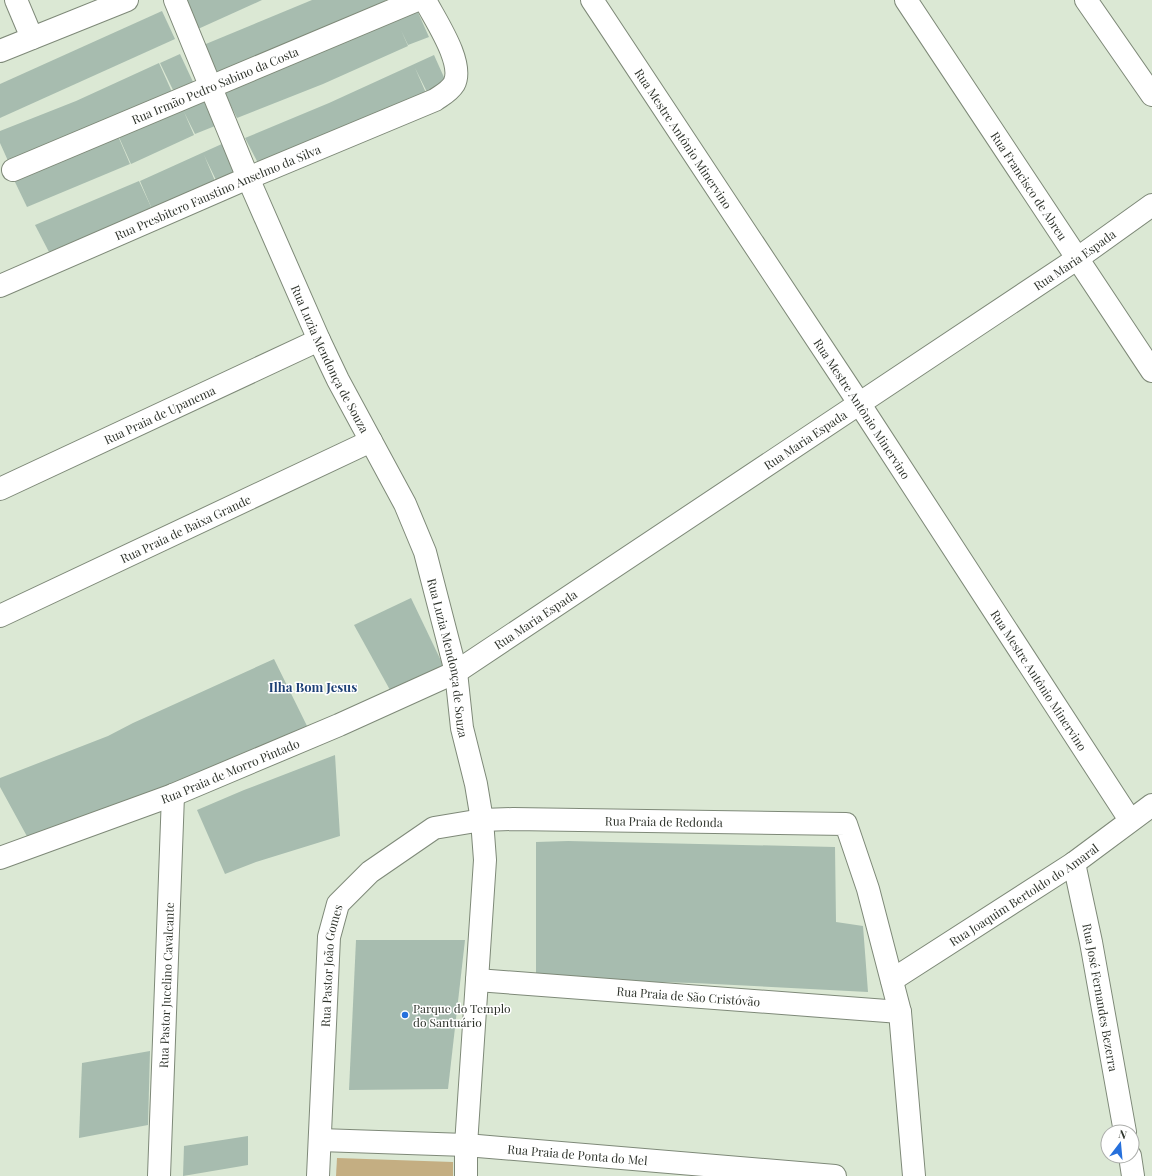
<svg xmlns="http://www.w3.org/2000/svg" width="1152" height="1176" font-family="'Playfair Display',serif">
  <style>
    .green { fill: #c4ae82 }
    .building { fill: #a7bcaf }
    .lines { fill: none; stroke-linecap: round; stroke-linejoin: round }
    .minor-casing { stroke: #7e8978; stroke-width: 24 }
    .minor { stroke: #fff; stroke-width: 22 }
    .poi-dot { fill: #2670dc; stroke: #fff; stroke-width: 1.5 }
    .labels { text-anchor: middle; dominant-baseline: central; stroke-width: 3; stroke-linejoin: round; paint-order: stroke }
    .street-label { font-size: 12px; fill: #30352d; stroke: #fff }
    .poi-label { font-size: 12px; fill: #30352d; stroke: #fff; text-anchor: start }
    .neighbourhood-label { font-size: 13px; font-weight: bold; fill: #1d4075; stroke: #fff }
  </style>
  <rect width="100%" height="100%" fill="#dbe8d4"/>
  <!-- green -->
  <polygon class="green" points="337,1158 453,1162 453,1176 336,1176"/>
  <!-- building -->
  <g class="building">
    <polygon points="185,0 262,0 198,29"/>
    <polygon points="312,0 385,0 386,3 215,74 201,46"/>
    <polygon points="416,8 429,37 408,45 401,30 408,46 323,84 237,118 223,90"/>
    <polygon points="162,11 175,39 0,118 0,84"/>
    <polygon points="180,54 193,82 173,90 160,63"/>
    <polygon points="434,55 447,84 427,92 415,68 426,93 259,165 245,138 329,103"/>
    <polygon points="159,63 172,92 9,163 0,143 0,131 76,101"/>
    <polygon points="202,97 215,126 195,134 184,112 194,135 131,164 118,135"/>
    <polygon points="118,136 130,164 27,207 14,180"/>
    <polygon points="224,143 236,171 216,180 204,155 215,181 174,198 152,209 140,181"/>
    <polygon points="139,181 152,209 49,252 35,225"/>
    <polygon points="411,598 444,667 390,690 354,625"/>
    <polygon points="274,659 308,728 254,752 29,840 0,787 0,778 108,736 133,723"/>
    <polygon points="335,755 340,836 256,862 225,874 197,810 244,790"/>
    <polygon points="568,841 835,847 836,922 863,926 868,992 694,983 536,979 536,842"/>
    <polygon points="356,940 465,940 448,1089 349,1090"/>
    <polygon points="150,1051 148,1125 79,1138 82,1063"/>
    <polygon points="248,1136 248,1165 183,1176 184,1146"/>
  </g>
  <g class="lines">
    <defs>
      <g id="minor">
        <polyline points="16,0 32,38"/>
        <path id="s1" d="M 175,0 L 248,178 L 319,340 L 338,380 L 405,504 L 425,552 L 456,672 L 462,728 L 476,784 L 482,820 L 485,860 L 466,1145 L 466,1176"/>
        <path id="s2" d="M 592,0 L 859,403 L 1130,820"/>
        <path id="s3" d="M 906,0 L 1152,371"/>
        <polyline points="1086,0 1152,95"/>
        <polyline points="0,51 127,0"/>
        <path id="s4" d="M 13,170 L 417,0"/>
        <path id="s5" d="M 0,286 L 248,178 L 435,100 C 442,95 449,92 454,84 C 465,63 435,20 425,0"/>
        <path id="s6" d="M 0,489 L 319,340"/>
        <path id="s7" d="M 0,616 L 371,441"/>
        <path id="s8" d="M 0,858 L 173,795 L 339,725 L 456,672 L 1078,258 L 1152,205"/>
        <path id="s9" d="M 1074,863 L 1091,942 L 1125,1132"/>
        <path id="s10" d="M 477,980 L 900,1012"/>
        <path id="s11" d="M 892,980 L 1074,863 L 1152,805"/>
        <path id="s12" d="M 320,1140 L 466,1145 L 835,1176"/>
        <polyline points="1130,1156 1133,1176"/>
        <path id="s13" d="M 159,1176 L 173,795"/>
        <path id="s14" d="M 318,1176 L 329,937 L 338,904 L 370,872 L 434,828 L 482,820 L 513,819 L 846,824 L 868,889 L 900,1012 L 914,1176"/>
      </g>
    </defs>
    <!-- minor casing -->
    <use href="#minor" class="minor-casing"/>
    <!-- minor -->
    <use href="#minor" class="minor"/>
  </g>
  <!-- markers -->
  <circle class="poi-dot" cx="405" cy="1015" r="4"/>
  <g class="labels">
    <!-- street labels -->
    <g class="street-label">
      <text stroke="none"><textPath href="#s4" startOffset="219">Rua Irmão Pedro Sabino da Costa</textPath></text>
      <text stroke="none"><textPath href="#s2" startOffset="166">Rua Mestre Antônio Minervino</textPath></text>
      <text stroke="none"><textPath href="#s3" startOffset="223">Rua Francisco de Abreu</textPath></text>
      <text stroke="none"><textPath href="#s5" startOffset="237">Rua Presbitero Faustino Anselmo da Silva</textPath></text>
      <text stroke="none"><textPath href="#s8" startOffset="1236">Rua Maria Espada</textPath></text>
      <text stroke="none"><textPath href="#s1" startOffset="391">Rua Luzia Mendonça de Souza</textPath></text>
      <text stroke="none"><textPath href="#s2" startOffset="490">Rua Mestre Antônio Minervino</textPath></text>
      <text stroke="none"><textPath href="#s6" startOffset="176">Rua Praia de Upanema</textPath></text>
      <text stroke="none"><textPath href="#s8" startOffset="912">Rua Maria Espada</textPath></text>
      <text stroke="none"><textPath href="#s7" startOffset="205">Rua Praia de Baixa Grande</textPath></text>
      <text stroke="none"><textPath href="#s8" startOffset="588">Rua Maria Espada</textPath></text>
      <text stroke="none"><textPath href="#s1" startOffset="715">Rua Luzia Mendonça de Souza</textPath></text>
      <text stroke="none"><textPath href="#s2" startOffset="814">Rua Mestre Antônio Minervino</textPath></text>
      <text stroke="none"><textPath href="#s8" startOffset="246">Rua Praia de Morro Pintado</textPath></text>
      <text stroke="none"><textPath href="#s14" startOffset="627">Rua Praia de Redonda</textPath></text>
      <text stroke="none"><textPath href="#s11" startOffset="157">Rua Joaquim Bertoldo do Amaral</textPath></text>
      <text stroke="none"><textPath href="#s14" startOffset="211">Rua Pastor João Gomes</textPath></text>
      <text stroke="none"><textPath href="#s13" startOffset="191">Rua Pastor Jucelino Cavalcante</textPath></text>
      <text stroke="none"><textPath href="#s10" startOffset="212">Rua Praia de São Cristóvão</textPath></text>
      <text stroke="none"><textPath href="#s9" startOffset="137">Rua José Fernandes Bezerra</textPath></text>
      <text stroke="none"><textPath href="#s12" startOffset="258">Rua Praia de Ponta do Mel</textPath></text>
    </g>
    <!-- poi labels -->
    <g class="poi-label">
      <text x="413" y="1008">Parque do Templo<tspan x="413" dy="14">do Santuário</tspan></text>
    </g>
    <!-- neighbourhood labels -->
    <g class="neighbourhood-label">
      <text x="313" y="686">Ilha Bom Jesus</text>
    </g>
  </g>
  <!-- north arrow -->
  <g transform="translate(1120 1144) rotate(16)"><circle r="19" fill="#ffffff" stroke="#acaeab"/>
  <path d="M0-3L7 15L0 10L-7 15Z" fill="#2670dc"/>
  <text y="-6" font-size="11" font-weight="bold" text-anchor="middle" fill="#30352d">N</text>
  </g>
</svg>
